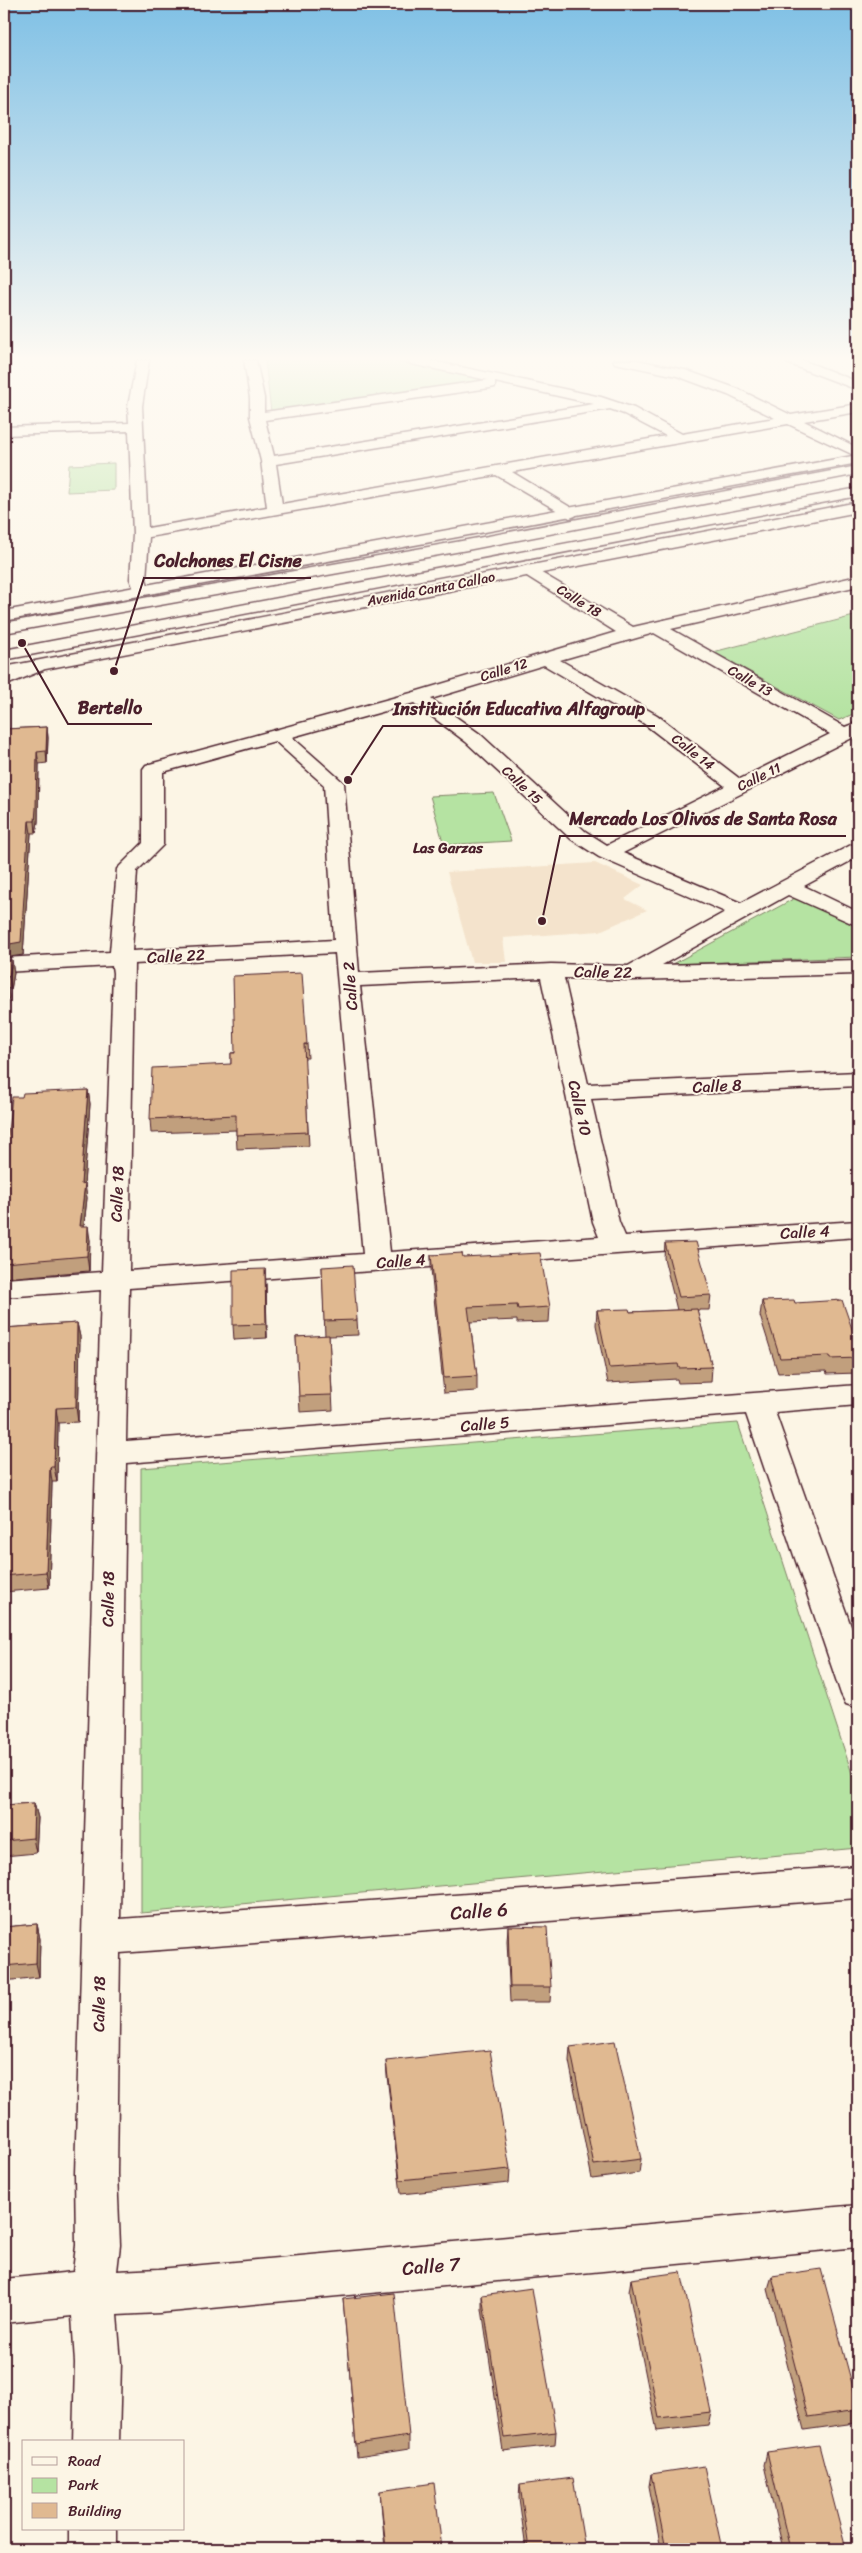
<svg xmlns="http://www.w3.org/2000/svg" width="862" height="2553" font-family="Sriracha,sans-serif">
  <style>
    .built { fill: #f4e3cc }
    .green { fill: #b5e3a2; stroke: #808166 }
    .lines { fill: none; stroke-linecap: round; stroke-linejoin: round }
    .street-casing { stroke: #4a1f2b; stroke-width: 3 }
    .secondary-casing { stroke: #4a1f2b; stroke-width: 3 }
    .primary-casing { stroke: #4a1f2b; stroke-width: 3 }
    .highway-casing { stroke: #4a1f2b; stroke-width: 3 }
    .street { fill: #fcf5e5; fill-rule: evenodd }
    .secondary { fill: #fcf5e5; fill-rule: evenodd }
    .primary { fill: #fcf5e5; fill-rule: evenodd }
    .highway { fill: #fcf5e5; fill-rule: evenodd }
    .wall { fill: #c19f7d; stroke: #4a1f2b }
    .shaded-wall { fill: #9d8266; stroke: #4a1f2b }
    .building { fill: #e0b991; stroke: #4a1f2b }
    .labels { text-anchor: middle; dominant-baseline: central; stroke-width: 4; stroke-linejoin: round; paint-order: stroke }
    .far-street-label { font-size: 14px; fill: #4a1f2b; stroke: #fcf5e5 }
    .far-neighbourhood-label { font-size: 15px; font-weight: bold; fill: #4a1f2b; stroke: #fcf5e5 }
    .street-label { font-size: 16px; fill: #4a1f2b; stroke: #fcf5e5 }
    .near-street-label { font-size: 19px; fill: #4a1f2b; stroke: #fcf5e5 }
    .leader { fill: none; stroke: #4a1f2b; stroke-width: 2 }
    .callout-dot { fill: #4a1f2b; stroke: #fcf5e5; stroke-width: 2 }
    .callout-label { font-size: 18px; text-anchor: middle; font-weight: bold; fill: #4a1f2b; stroke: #fcf5e5; stroke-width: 4; stroke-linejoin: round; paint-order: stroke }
  </style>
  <rect width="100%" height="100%" fill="#fcf5e5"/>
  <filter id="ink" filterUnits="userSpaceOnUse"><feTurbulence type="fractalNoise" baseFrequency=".02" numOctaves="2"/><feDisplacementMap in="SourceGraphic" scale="10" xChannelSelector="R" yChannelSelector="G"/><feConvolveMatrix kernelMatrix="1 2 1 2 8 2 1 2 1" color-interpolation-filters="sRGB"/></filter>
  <g filter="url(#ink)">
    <!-- built -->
    <polygon class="built" points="595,863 643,885 625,899 647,910 600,931 503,938 506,962 472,962 447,872"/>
    <!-- green -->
    <g class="green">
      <polygon points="265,360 389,360 480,379 480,382 271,412"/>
      <polygon points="114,463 114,490 67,492 69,465"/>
      <polygon points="858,615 858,712 839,720 713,652"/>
      <polygon points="494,793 511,841 444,845 430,796"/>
      <polygon points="795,898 858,927 858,957 673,964"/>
      <polygon points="738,1423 858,1792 858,1848 141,1913 141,1468"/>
    </g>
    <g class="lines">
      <defs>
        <g id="street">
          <path d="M 137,360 L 149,360 L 142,406 L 148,528 L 267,507 L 261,461 L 250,417 L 250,398 L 244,360 L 256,360 L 264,398 L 264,412 L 488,380 L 411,364 L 405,360 L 428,360 L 601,397 L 634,408 L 682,434 L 775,418 L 728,395 L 677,376 L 615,363 L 613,360 L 637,360 L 685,370 L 738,389 L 791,415 L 858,404 L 858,412 L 804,421 L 858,448 L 858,457 L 788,424 L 512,472 L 575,510 L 578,513 L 575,516 L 570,518 L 496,475 L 149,537 L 146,579 L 149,589 L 141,594 L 135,592 L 130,579 L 133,534 L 129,431 L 4,435 L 4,427 L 129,423 L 128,406 ZM 495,382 L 594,404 L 274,456 L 265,420 L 490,388 L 495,387 ZM 610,409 L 624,414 L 666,436 L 282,504 L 276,464 Z"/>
          <polygon points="785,360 802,360 858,382 858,390 787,363"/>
          <path d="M 528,565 L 633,627 L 858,576 L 858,586 L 671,629 L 845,727 L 858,722 L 858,735 L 623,853 L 741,903 L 851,845 L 858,843 L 858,857 L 804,886 L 858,912 L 858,926 L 788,895 L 662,965 L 858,960 L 858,974 L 634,980 L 564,978 L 588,1084 L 858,1072 L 858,1086 L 591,1099 L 619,1222 L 625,1236 L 858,1221 L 858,1237 L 129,1288 L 126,1441 L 858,1385 L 858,1405 L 775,1412 L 858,1646 L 858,1708 L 846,1704 L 841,1694 L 746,1414 L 126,1463 L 120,1919 L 858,1866 L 858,1898 L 120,1953 L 117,2174 L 120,2245 L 117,2271 L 159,2269 L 858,2205 L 858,2247 L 159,2313 L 117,2315 L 121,2363 L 119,2442 L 73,2442 L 75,2363 L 72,2316 L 4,2323 L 4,2279 L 73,2272 L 76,2245 L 75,2174 L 101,1290 L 4,1297 L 4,1279 L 102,1272 L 113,973 L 112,966 L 4,972 L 4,958 L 110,952 L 117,869 L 143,843 L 143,769 L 146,765 L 411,693 L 616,632 L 522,573 L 520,570 L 522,567 ZM 654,633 L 830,734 L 740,779 L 657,715 L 560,660 ZM 544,665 L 643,723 L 725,786 L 607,845 L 585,831 L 480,734 L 431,699 ZM 414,703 L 466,742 L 571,839 L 599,857 L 725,912 L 628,966 L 551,964 L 359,973 L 344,783 L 292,737 ZM 275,741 L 324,785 L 334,940 L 132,951 L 137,871 L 163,845 L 163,772 ZM 335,953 L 363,1254 L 129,1271 L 134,964 ZM 541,978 L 593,1222 L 599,1237 L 390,1252 L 360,986 Z"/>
          <rect x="69" y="2529" width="48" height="20"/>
        </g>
        <g id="secondary">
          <polygon points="858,455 858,463 4,621 4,611"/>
          <polygon points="858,502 858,512 4,677 4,667"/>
        </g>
        <polygon id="primary" points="37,661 43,662 46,666 43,670 4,686 4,674"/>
        <g id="highway">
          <polygon points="858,466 858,474 467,550 4,633 4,623 467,540"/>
          <polygon points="858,488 858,496 4,660 4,650"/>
        </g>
      </defs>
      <!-- street casing -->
      <use href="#street" class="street-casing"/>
      <!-- secondary casing -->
      <use href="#secondary" class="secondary-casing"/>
      <!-- primary casing -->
      <use href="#primary" class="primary-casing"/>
      <!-- highway casing -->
      <use href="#highway" class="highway-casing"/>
      <!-- street -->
      <use href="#street" class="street"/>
      <!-- secondary -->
      <use href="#secondary" class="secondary"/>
      <!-- primary -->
      <use href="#primary" class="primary"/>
      <!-- highway -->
      <use href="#highway" class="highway"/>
    </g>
    <!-- wall -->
    <g class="wall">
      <polygon points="47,727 48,738 47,763 39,764 38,822 36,833 31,833 23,955 4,729"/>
      <polygon points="4,960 14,973 11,990 8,988 9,997 4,1032"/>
      <polygon points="307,1044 308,1058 304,1058 309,1146 237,1149 236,1130 151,1133 150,1119 231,1064 231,1053"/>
      <polygon points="88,1090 90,1104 84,1183 87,1198 84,1226 90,1240 89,1271 4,1278 4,1166 22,1097"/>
      <polygon points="665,1243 711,1295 709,1310 697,1310 712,1367 711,1382 678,1383 677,1379 608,1383 596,1325 597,1310 630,1312 677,1310 664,1258"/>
      <polygon points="431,1255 463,1257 550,1307 549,1322 517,1323 517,1320 470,1322 477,1376 477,1391 444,1393 431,1269"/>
      <polygon points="322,1267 357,1320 358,1335 329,1336 333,1410 300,1412 296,1337 325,1336"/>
      <polygon points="266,1284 267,1338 234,1340 233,1325"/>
      <polygon points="762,1301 795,1303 858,1346 858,1373 827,1374 826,1371 778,1373 760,1316"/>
      <polygon points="77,1323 80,1337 78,1422 58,1423 57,1482 52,1482 49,1588 4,1592 4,1328"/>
      <polygon points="34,1803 38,1818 36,1853 4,1856 4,1805"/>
      <polygon points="37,1924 40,1939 39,1977 4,1981 4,1927"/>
      <polygon points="508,1926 551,1987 550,2002 510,2002 507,1941"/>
      <polygon points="570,2047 641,2159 639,2173 592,2179 569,2061"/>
      <polygon points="386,2061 510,2169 509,2183 401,2194 387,2076"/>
      <polygon points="772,2276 858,2406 858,2413 855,2423 804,2430 768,2289"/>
      <polygon points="631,2279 711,2412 708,2425 657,2431 629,2292"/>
      <polygon points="482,2295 556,2432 555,2445 503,2451 482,2309"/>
      <polygon points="343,2299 409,2436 409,2449 357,2457"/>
      <polygon points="767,2452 846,2549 783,2549 764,2465"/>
      <polygon points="651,2474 722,2549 661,2549 649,2486"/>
      <polygon points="520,2485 585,2549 526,2549 519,2498"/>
      <polygon points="380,2491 442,2549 385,2549"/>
    </g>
    <!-- shaded-wall -->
    <g class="shaded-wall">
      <polygon points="47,727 48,738 47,763 46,751"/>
      <polygon points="37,752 39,764 38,822 36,833 35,821"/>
      <polygon points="29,821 31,833 23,955 4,958 4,945"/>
      <polygon points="12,960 14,973 11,990 9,977"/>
      <polygon points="7,983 9,997 4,1032 4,1004"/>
      <polygon points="88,1090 90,1104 83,1198 81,1184"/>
      <polygon points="85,1183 87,1198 82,1241 80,1226"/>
      <polygon points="88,1226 90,1240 89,1271 87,1256"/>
      <polygon points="265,1269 266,1284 267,1338 266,1324"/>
      <polygon points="77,1323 80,1337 78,1422 76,1407"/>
      <polygon points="56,1408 58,1423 57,1482 54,1467"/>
      <polygon points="50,1467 52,1482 49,1588 46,1572"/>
      <polygon points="34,1803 38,1818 36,1853 33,1838"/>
      <polygon points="37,1924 40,1939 39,1977 36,1963"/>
    </g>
    <!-- building -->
    <g class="building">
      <polygon points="47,727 46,751 37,752 36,809 35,821 29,821 21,942 4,945 4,729"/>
      <polygon points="4,960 12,960 9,977 4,974"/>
      <polygon points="302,973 307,1044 304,1044 308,1132 236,1135 236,1115 150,1119 152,1068 231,1064 231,1053 235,1053 233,976"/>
      <polygon points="7,983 4,1004 4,984"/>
      <polygon points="88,1090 81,1184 85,1183 80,1226 88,1226 87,1256 4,1263 4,1166 12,1097 22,1097 23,1093"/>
      <polygon points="696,1242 711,1295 679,1297 665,1243"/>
      <polygon points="462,1253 463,1257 540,1253 550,1307 518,1309 517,1305 468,1307 477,1376 444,1378 431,1255"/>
      <polygon points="353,1265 357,1320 324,1321 322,1267"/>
      <polygon points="265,1269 266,1324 233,1325 233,1270"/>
      <polygon points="794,1300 795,1303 842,1300 858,1346 858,1358 830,1359 829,1356 780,1358 762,1301"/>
      <polygon points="629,1309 630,1312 697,1309 712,1367 679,1368 678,1364 609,1368 597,1310"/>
      <polygon points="77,1323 76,1407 56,1408 54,1467 50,1467 46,1572 4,1576 4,1328"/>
      <polygon points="329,1335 332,1395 299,1396 296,1337"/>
      <polygon points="34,1803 33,1838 4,1841 4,1805"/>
      <polygon points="37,1924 36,1963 4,1966 4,1927"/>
      <polygon points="508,1926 547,1927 551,1987 510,1987"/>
      <polygon points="615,2041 641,2159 594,2165 570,2047"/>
      <polygon points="490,2050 510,2169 400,2180 386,2061"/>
      <polygon points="821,2269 858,2406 858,2410 808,2417 772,2276"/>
      <polygon points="681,2272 711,2412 659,2418 631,2279"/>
      <polygon points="532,2288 556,2432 504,2438 482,2295"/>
      <polygon points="394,2293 409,2436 356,2444 343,2299"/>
      <polygon points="819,2445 846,2549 790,2549 767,2452"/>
      <polygon points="704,2466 722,2549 666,2549 651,2474"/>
      <polygon points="573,2478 585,2549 529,2549 520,2485"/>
      <polygon points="434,2483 442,2549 386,2549 380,2491"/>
    </g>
  </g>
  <!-- sky -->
  <linearGradient id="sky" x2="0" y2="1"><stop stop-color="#7fc0e5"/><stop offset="0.5" stop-color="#fefaf3"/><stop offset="1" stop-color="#fefaf3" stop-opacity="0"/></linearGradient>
  <rect width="862" height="717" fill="url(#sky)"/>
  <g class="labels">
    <!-- far-street labels -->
    <g class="far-street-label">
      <text transform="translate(431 589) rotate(-11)">Avenida Canta Callao</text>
      <text transform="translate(579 601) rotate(32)">Calle 18</text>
      <text transform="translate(504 670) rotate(-17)">Calle 12</text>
      <text transform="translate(750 681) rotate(30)">Calle 13</text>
      <text transform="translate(693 752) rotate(38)">Calle 14</text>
      <text transform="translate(759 777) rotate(-26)">Calle 11</text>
      <text transform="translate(522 785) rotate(43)">Calle 15</text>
    </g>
    <!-- far-neighbourhood labels -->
    <g class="far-neighbourhood-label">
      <text x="448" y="848">Las Garzas</text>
    </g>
    <!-- street labels -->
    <g class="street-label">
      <text transform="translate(176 956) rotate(-3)">Calle 22</text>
      <text transform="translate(603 972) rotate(1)">Calle 22</text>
      <text transform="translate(350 986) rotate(-94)">Calle 2</text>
      <text transform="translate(717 1086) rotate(-3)">Calle 8</text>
      <text transform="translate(580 1108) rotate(77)">Calle 10</text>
      <text transform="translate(117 1194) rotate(-88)">Calle 18</text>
      <text transform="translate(805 1232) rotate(-3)">Calle 4</text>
      <text transform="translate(401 1261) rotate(-4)">Calle 4</text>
      <text transform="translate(485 1424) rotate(-5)">Calle 5</text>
      <text transform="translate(108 1599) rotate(-89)">Calle 18</text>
      <text transform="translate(99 2004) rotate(-89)">Calle 18</text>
    </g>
    <!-- near-street labels -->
    <g class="near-street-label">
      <text transform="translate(479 1911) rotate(-4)">Calle 6</text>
      <text transform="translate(431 2266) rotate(-5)">Calle 7</text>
    </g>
  </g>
  <!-- callouts -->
  <path class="leader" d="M114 671L144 578H311M22 643L68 724H152M348 780L383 726H655M542 921L560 836H846"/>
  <g class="callout-dot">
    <circle cx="114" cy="671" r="5"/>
    <circle cx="22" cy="643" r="5"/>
    <circle cx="348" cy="780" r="5"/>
    <circle cx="542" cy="921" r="5"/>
  </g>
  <g class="callout-label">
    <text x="228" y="567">Colchones El Cisne</text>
    <text x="110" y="714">Bertello</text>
    <text x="519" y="715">Institución Educativa Alfagroup</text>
    <text x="703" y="825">Mercado Los Olivos de Santa Rosa</text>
  </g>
  <!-- margin -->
  <rect width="862" height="2553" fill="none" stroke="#fcf5e5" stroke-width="20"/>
  <rect x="10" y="10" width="842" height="2533" fill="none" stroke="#4a1f2b" stroke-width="2" filter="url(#ink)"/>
  <!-- legend -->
  <rect x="22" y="2440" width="162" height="90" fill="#fcf5e5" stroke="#b59f9b"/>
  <rect x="32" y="2457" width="25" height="8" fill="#fcf5e5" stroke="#b59f9b"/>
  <text x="68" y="2466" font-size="15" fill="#4a1f2b">Road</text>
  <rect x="32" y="2478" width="25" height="15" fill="#b5e3a2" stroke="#b59f9b"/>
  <text x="68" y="2490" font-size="15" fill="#4a1f2b">Park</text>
  <rect x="32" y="2503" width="25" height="15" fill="#e0b991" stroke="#b59f9b"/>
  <text x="68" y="2516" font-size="15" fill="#4a1f2b">Building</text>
</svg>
